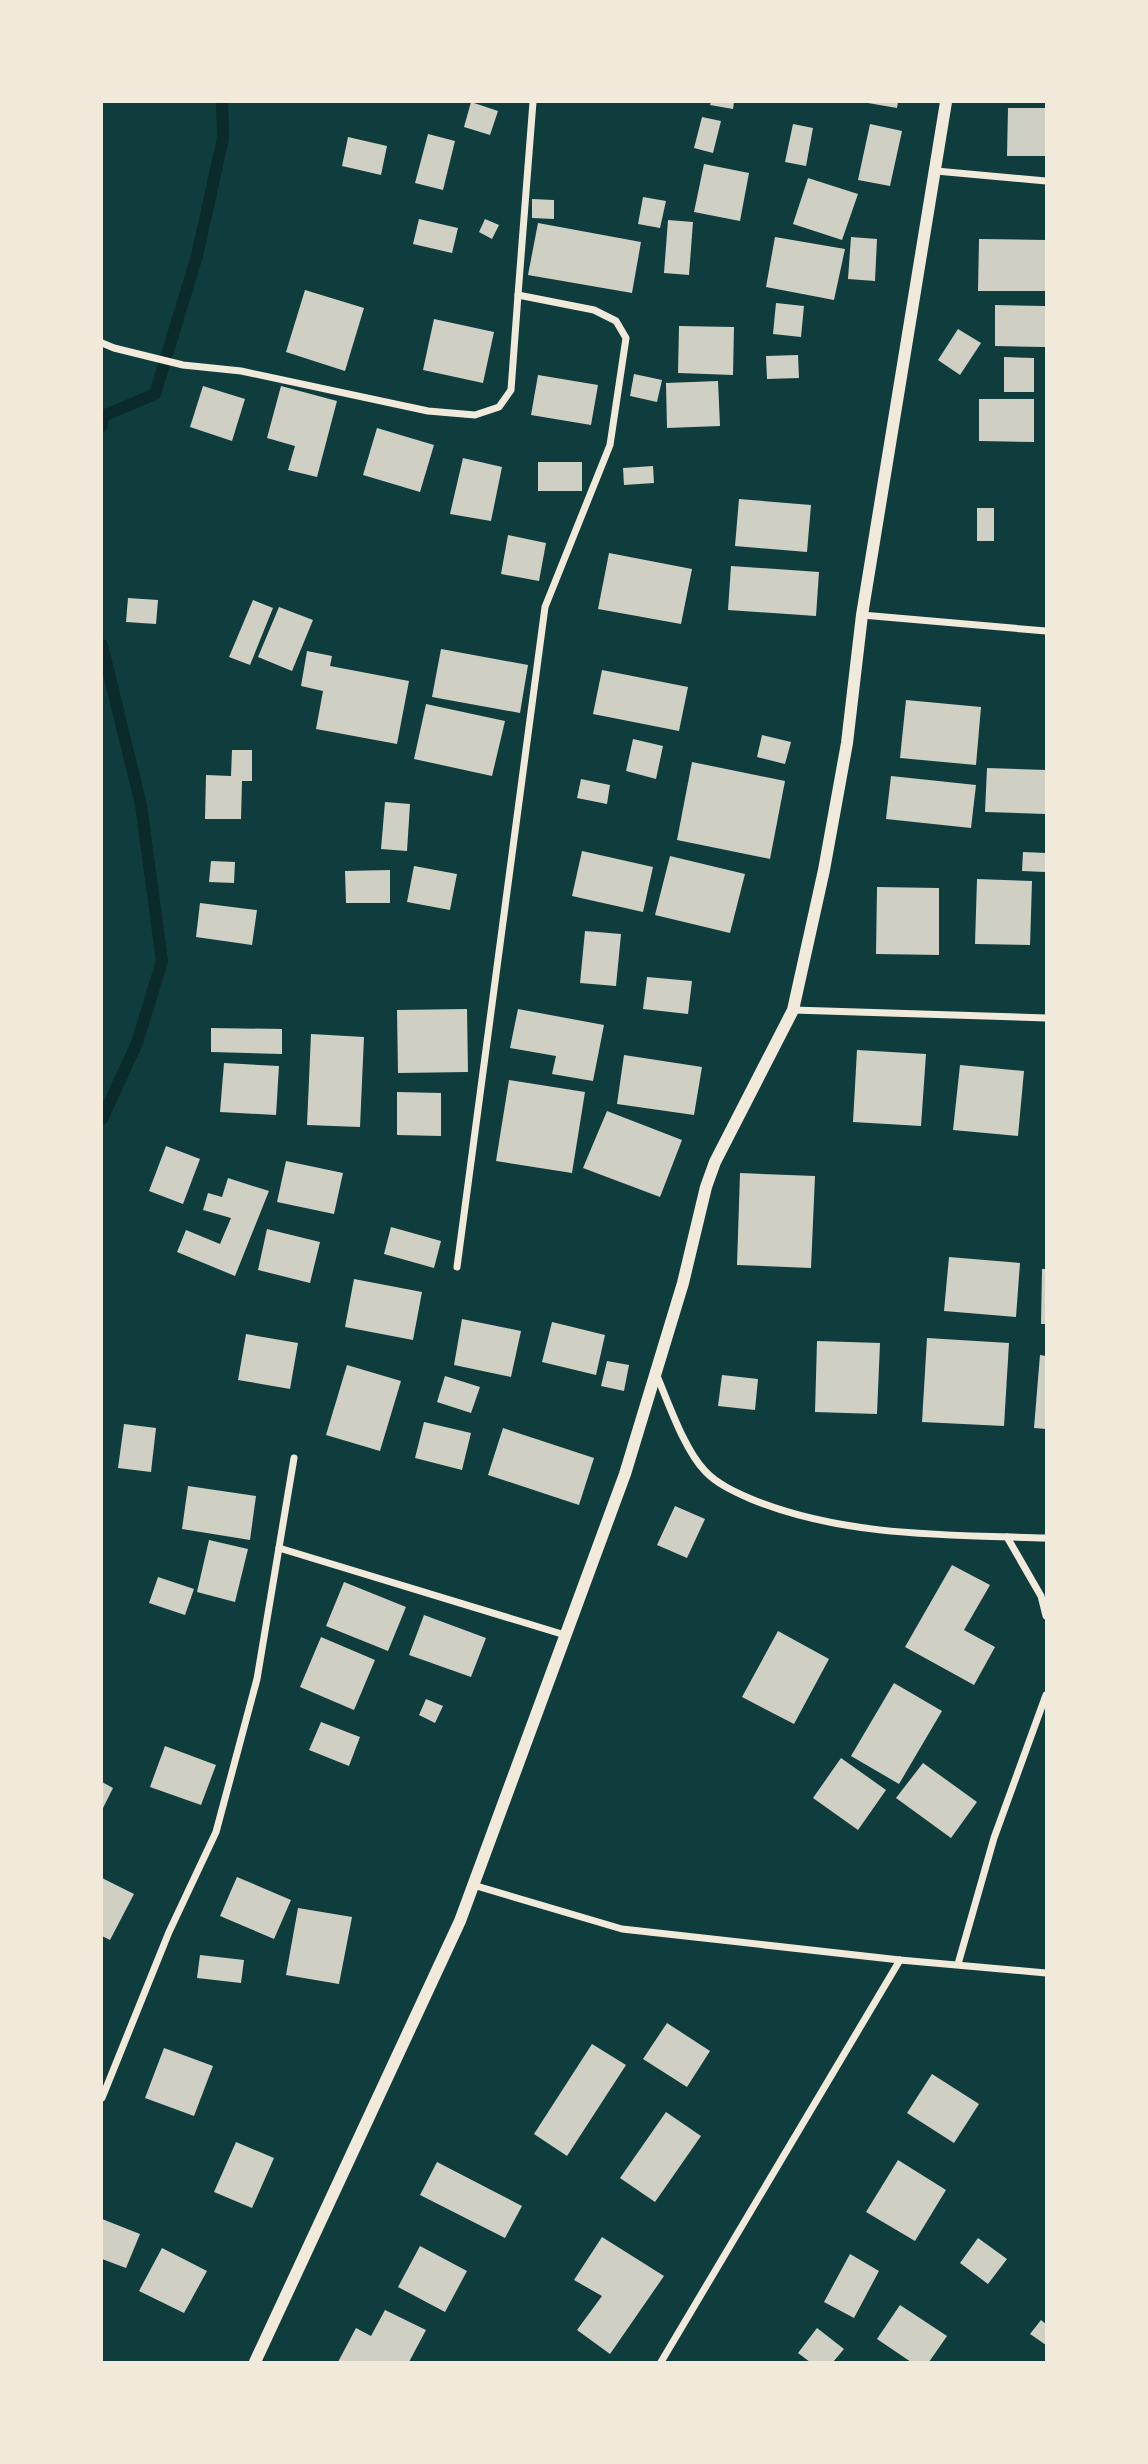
<svg xmlns="http://www.w3.org/2000/svg" width="1148" height="2464" font-family="'Public Sans',sans-serif">
  <style>
    .lines { fill: none; stroke-linecap: round; stroke-linejoin: round }
    .stream { stroke: #0a2a2b; stroke-width: 12 }
    .building { fill: #cfcfc3 }
    .minor { stroke: #f1e9da; stroke-width: 7 }
    .tertiary { stroke: #f1e9da; stroke-width: 12 }
  </style>
  <rect width="100%" height="100%" fill="#0f3d3e"/>
  <g class="lines">
    <!-- stream -->
    <g class="stream">
      <polyline points="102,426 103,416 155,394 197,256 223,138 222,102"/>
      <polyline points="102,645 141,805 162,961 137,1043 102,1119"/>
    </g>
  </g>
  <!-- building -->
  <g class="building">
    <polygon points="471,102 498,111 490,135 464,127"/>
    <polygon points="711,102 734,102 733,109 710,105"/>
    <polygon points="862,102 898,102 897,108"/>
    <polygon points="1008,108 1046,108 1046,156 1007,156"/>
    <polygon points="702,117 721,121 713,153 694,148"/>
    <polygon points="793,124 813,128 806,166 785,162"/>
    <polygon points="870,124 902,131 890,186 858,180"/>
    <polygon points="428,134 455,141 443,190 415,183"/>
    <polygon points="348,137 387,146 381,175 342,166"/>
    <polygon points="704,164 749,173 740,221 694,212"/>
    <polygon points="808,178 858,194 842,240 793,224"/>
    <polygon points="643,197 666,201 660,228 638,224"/>
    <polygon points="532,199 554,200 554,219 532,218"/>
    <polygon points="419,219 458,228 452,253 413,244"/>
    <polygon points="485,219 499,225 492,239 479,232"/>
    <polygon points="668,220 693,222 689,275 664,273"/>
    <polygon points="538,223 641,242 632,293 528,275"/>
    <polygon points="775,237 845,249 834,300 766,287"/>
    <polygon points="851,237 877,239 875,281 848,279"/>
    <polygon points="979,239 1046,240 1046,291 978,291"/>
    <polygon points="305,290 364,308 345,371 286,352"/>
    <polygon points="776,303 804,306 801,337 773,334"/>
    <polygon points="995,305 1045,306 1045,347 995,346"/>
    <polygon points="434,319 494,332 483,383 423,370"/>
    <polygon points="679,326 734,327 733,375 678,373"/>
    <polygon points="958,329 981,343 960,375 938,360"/>
    <polygon points="798,355 799,378 767,379 766,356"/>
    <polygon points="1004,357 1034,358 1034,392 1004,392"/>
    <polygon points="634,374 662,380 657,402 630,396"/>
    <polygon points="538,375 598,385 591,425 531,415"/>
    <polygon points="718,381 720,426 667,428 666,383"/>
    <polygon points="203,386 245,399 232,441 190,427"/>
    <polygon points="281,386 337,401 317,477 288,470 295,446 267,438"/>
    <polygon points="979,399 1034,399 1034,442 979,441"/>
    <polygon points="377,428 434,445 420,492 363,475"/>
    <polygon points="463,458 502,467 491,521 450,514"/>
    <rect x="538" y="462" width="44" height="29"/>
    <polygon points="653,466 654,483 624,485 623,468"/>
    <polygon points="739,499 811,505 807,552 735,546"/>
    <rect x="977" y="508" width="17" height="33"/>
    <polygon points="508,535 546,543 539,581 501,574"/>
    <polygon points="609,553 692,569 681,624 598,609"/>
    <polygon points="731,566 819,572 816,616 728,610"/>
    <polygon points="128,598 158,600 156,624 126,622"/>
    <polygon points="253,600 273,608 250,665 229,657"/>
    <polygon points="279,607 313,620 292,671 258,657"/>
    <polygon points="441,649 528,665 520,713 432,697"/>
    <polygon points="307,651 332,656 330,666 409,681 397,744 316,729 323,691 301,686"/>
    <polygon points="602,670 688,687 679,731 593,714"/>
    <polygon points="906,700 981,707 976,765 900,758"/>
    <polygon points="426,704 505,721 492,776 414,759"/>
    <polygon points="762,735 791,742 785,764 757,757"/>
    <polygon points="633,739 663,746 656,779 626,771"/>
    <polygon points="232,750 252,750 252,781 242,781 241,819 205,819 206,775 231,776"/>
    <polygon points="692,762 785,781 770,859 677,840"/>
    <polygon points="987,768 1046,770 1046,814 985,812"/>
    <polygon points="891,776 976,785 971,828 886,819"/>
    <polygon points="581,779 610,785 607,804 577,798"/>
    <polygon points="385,802 410,804 407,851 381,849"/>
    <polygon points="582,851 653,867 643,912 572,896"/>
    <polygon points="1023,852 1046,853 1046,872 1022,871"/>
    <polygon points="670,856 745,874 730,933 655,915"/>
    <polygon points="211,861 235,862 234,883 209,882"/>
    <polygon points="414,866 457,874 450,910 407,902"/>
    <polygon points="390,870 390,903 346,903 345,871"/>
    <polygon points="977,879 1032,881 1030,945 975,944"/>
    <polygon points="877,887 939,888 939,955 876,954"/>
    <polygon points="200,903 257,910 252,945 196,937"/>
    <polygon points="585,931 621,934 616,986 580,983"/>
    <polygon points="647,977 692,981 688,1014 643,1009"/>
    <polygon points="467,1009 468,1072 398,1073 397,1010"/>
    <polygon points="518,1009 604,1025 593,1081 552,1074 556,1056 510,1048"/>
    <polygon points="211,1028 282,1029 282,1054 211,1052"/>
    <polygon points="311,1034 364,1037 360,1127 307,1125"/>
    <polygon points="857,1050 926,1054 921,1126 853,1122"/>
    <polygon points="624,1055 702,1067 694,1115 617,1104"/>
    <polygon points="224,1063 279,1066 276,1115 220,1112"/>
    <polygon points="960,1065 1024,1071 1018,1136 953,1130"/>
    <polygon points="509,1080 585,1092 572,1173 496,1161"/>
    <polygon points="397,1092 441,1093 441,1136 397,1135"/>
    <polygon points="607,1111 682,1140 660,1197 583,1168"/>
    <polygon points="166,1146 200,1159 183,1204 149,1191"/>
    <polygon points="286,1161 343,1173 334,1214 277,1202"/>
    <polygon points="740,1173 815,1176 811,1268 737,1265"/>
    <polygon points="228,1178 269,1191 235,1276 177,1252 186,1230 220,1244 231,1218 203,1210 208,1193 222,1197"/>
    <polygon points="391,1227 441,1241 434,1268 384,1254"/>
    <polygon points="267,1229 320,1242 310,1283 258,1270"/>
    <polygon points="949,1257 1020,1263 1016,1317 944,1311"/>
    <polygon points="1042,1269 1046,1269 1046,1324 1041,1324"/>
    <polygon points="354,1279 422,1292 413,1340 345,1327"/>
    <polygon points="462,1319 521,1331 511,1377 454,1365"/>
    <polygon points="552,1322 605,1335 596,1375 542,1362"/>
    <polygon points="246,1334 298,1343 290,1389 238,1380"/>
    <polygon points="927,1338 1009,1343 1004,1426 922,1422"/>
    <polygon points="817,1341 880,1343 877,1414 815,1412"/>
    <polygon points="1040,1355 1046,1356 1046,1429 1034,1428"/>
    <polygon points="607,1361 629,1365 624,1391 601,1386"/>
    <polygon points="347,1365 401,1381 380,1451 326,1435"/>
    <polygon points="722,1375 758,1379 755,1410 718,1406"/>
    <polygon points="445,1376 480,1387 471,1413 437,1402"/>
    <polygon points="424,1422 471,1433 462,1470 415,1458"/>
    <polygon points="124,1424 156,1428 151,1472 118,1468"/>
    <polygon points="503,1428 594,1458 579,1505 488,1475"/>
    <polygon points="188,1486 256,1496 250,1540 182,1529"/>
    <polygon points="675,1506 705,1519 687,1558 657,1545"/>
    <polygon points="209,1540 248,1549 235,1602 197,1592"/>
    <polygon points="952,1565 990,1585 964,1630 995,1647 974,1685 905,1647"/>
    <polygon points="158,1577 194,1589 185,1615 149,1603"/>
    <polygon points="344,1582 406,1607 388,1651 326,1626"/>
    <polygon points="424,1615 486,1638 471,1677 409,1655"/>
    <polygon points="778,1631 829,1659 794,1724 742,1697"/>
    <polygon points="321,1637 375,1660 354,1710 300,1687"/>
    <polygon points="894,1683 942,1711 899,1784 851,1756"/>
    <polygon points="426,1699 443,1706 435,1723 419,1715"/>
    <polygon points="321,1722 360,1737 349,1766 309,1750"/>
    <polygon points="165,1746 216,1765 201,1805 150,1787"/>
    <polygon points="841,1758 886,1790 858,1830 813,1798"/>
    <polygon points="923,1763 977,1802 951,1838 896,1798"/>
    <polygon points="102,1782 113,1788 102,1810"/>
    <polygon points="237,1877 291,1900 274,1939 220,1916"/>
    <polygon points="102,1878 134,1894 110,1940 102,1936"/>
    <polygon points="298,1908 352,1917 339,1984 286,1975"/>
    <polygon points="200,1955 244,1960 241,1983 197,1978"/>
    <polygon points="667,2023 710,2051 687,2087 643,2059"/>
    <polygon points="592,2044 626,2065 567,2156 534,2134"/>
    <polygon points="164,2048 213,2066 194,2116 145,2098"/>
    <polygon points="932,2074 979,2104 954,2143 907,2113"/>
    <polygon points="666,2112 701,2136 655,2202 620,2178"/>
    <polygon points="236,2142 274,2158 252,2208 214,2192"/>
    <polygon points="898,2160 946,2190 915,2241 866,2212"/>
    <polygon points="437,2162 522,2206 505,2238 420,2195"/>
    <polygon points="102,2219 140,2234 126,2268 102,2259"/>
    <polygon points="602,2237 664,2276 610,2354 577,2330 602,2296 574,2280"/>
    <polygon points="978,2238 1007,2259 988,2284 960,2263"/>
    <polygon points="420,2246 467,2271 445,2312 398,2287"/>
    <polygon points="162,2248 207,2271 184,2313 139,2291"/>
    <polygon points="850,2254 879,2271 854,2318 824,2302"/>
    <polygon points="900,2305 947,2336 929,2362 911,2362 877,2339"/>
    <polygon points="385,2310 426,2330 409,2362 338,2362 356,2328 371,2336"/>
    <polygon points="1041,2320 1046,2324 1046,2345 1030,2334"/>
    <polygon points="817,2328 844,2349 833,2362 810,2362 798,2353"/>
  </g>
  <g class="lines">
    <!-- minor -->
    <g class="minor">
      <polyline points="936,171 1046,181"/>
      <polyline points="102,343 114,348 183,365 241,371 428,411 475,415 499,407 511,390 518,295"/>
      <polyline points="862,615 1046,631"/>
      <polyline points="793,1010 1046,1018"/>
      <polyline points="457,1267 545,607 610,445 626,338 616,321 594,310 518,295 533,102"/>
      <path d="M 657,1376 C 669,1404 684,1449 705,1471 C 717,1484 735,1492 751,1499 C 843,1537 948,1535 1046,1538"/>
      <polyline points="1007,1537 1041,1596 1046,1616"/>
      <polyline points="279,1548 565,1635"/>
      <polyline points="473,1885 622,1929 900,1960 1046,1973"/>
      <polyline points="958,1964 994,1838 1046,1695"/>
      <polyline points="102,2098 169,1932 216,1832 257,1679 294,1458"/>
      <polyline points="661,2362 900,1960"/>
    </g>
    <!-- tertiary -->
    <polyline class="tertiary" points="255,2362 460,1921 625,1474 683,1283 706,1187 715,1162 793,1010 824,870 847,743 862,615 946,102"/>
  </g>
  <!-- border -->
  <rect width="1148" height="2464" fill="none" stroke="#f1e9da" stroke-width="206"/>
</svg>
